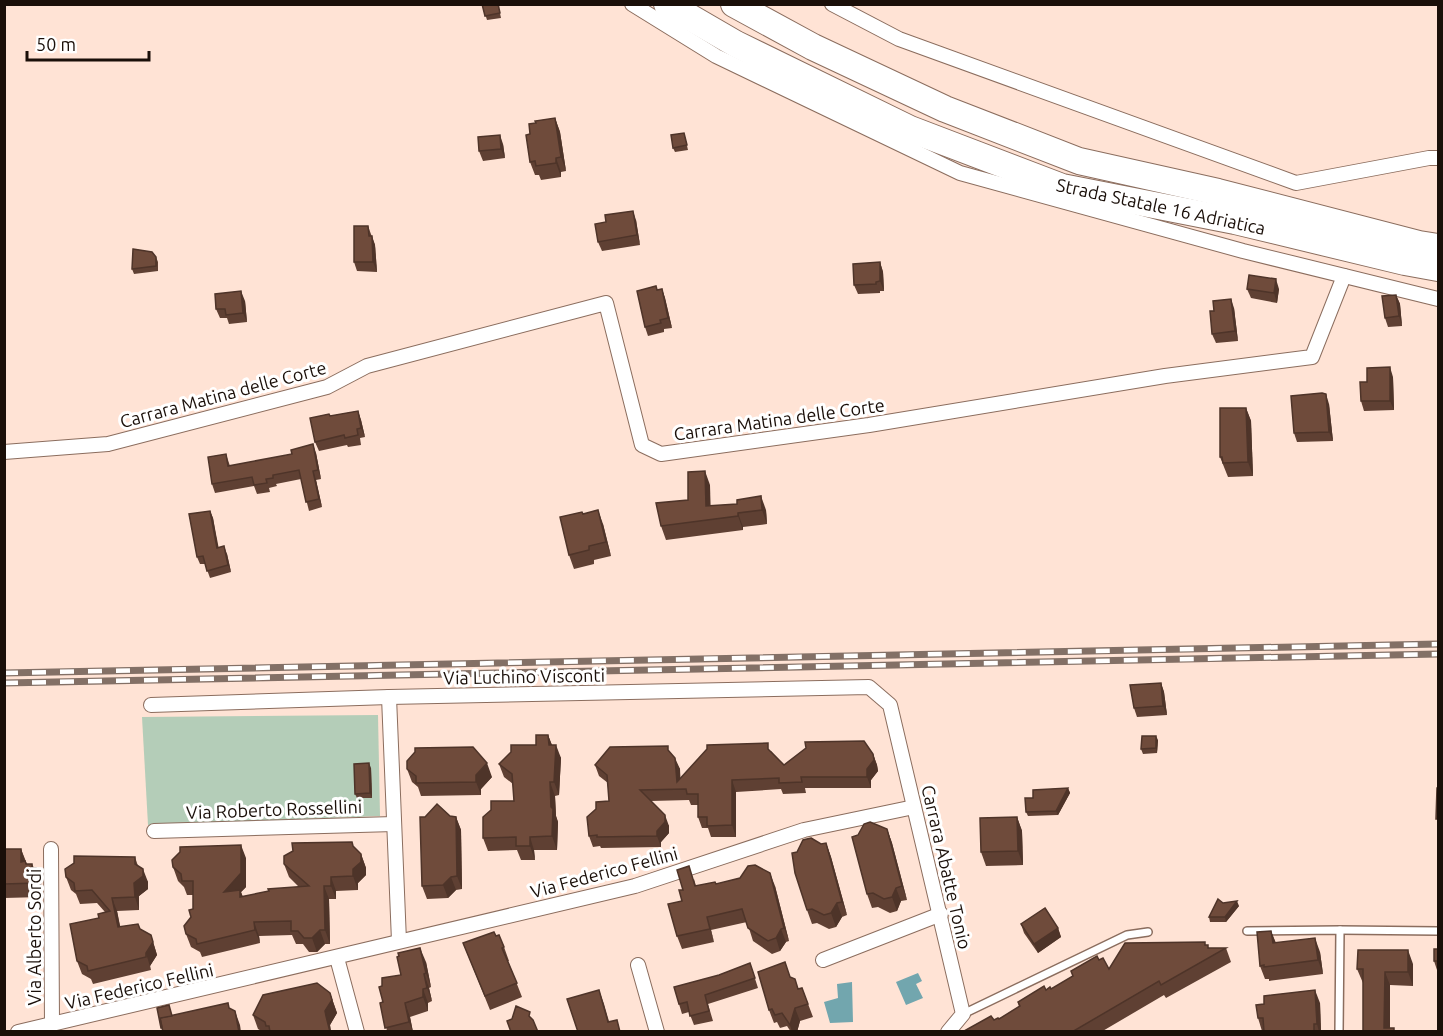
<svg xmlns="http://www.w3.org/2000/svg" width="1443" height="1036" font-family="Ubuntu,sans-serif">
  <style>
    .green { fill: #b4cdb8 }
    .water { fill: #72a6ae }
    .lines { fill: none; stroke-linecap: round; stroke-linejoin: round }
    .lane-casing { stroke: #8b6d5e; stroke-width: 10 }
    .street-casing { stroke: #8b6d5e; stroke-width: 16 }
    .highway-casing { stroke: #8b6d5e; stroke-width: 28 }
    .lane { stroke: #fff; stroke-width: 7 }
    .street { stroke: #fff; stroke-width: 14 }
    .highway { stroke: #fff; stroke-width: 26 }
    .rail-casing { stroke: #837066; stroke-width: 7 }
    .rail { stroke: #fff; stroke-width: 4.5; stroke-dasharray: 14; stroke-linecap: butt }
    .wall { fill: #5f4033 }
    .shaded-wall { fill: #4e3429 }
    .building { fill: #6f4b3b; stroke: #4e3429; stroke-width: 1.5 }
    .labels { text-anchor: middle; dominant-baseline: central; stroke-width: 6; stroke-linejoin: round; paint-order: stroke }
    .street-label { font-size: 18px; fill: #1a0f09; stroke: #fff }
  </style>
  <rect width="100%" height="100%" fill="#ffe3d5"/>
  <!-- green -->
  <polygon class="green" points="378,715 380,816 148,825 142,717"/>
  <!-- water -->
  <g class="water">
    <polygon points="918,973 922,981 916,984 923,998 906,1005 896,982"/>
    <polygon points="852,982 853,1022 830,1023 824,1002 838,998 837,984"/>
  </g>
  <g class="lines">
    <defs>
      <g id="lane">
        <polyline points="1340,930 1438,931"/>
        <polyline points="1247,931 1340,930 1339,1032"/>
        <polyline points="963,1014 1127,935 1148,932"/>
      </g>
      <g id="street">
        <polyline points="632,4 716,56 960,173 1243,251 1438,299"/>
        <polyline points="832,4 899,39 1296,183 1429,158 1438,158"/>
        <polyline points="4,452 108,444 327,387 367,366 606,303 642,445 661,454 869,425 1165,376 1312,357 1344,276"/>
        <polyline points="389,697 399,941"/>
        <polyline points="151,705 389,697 869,687 890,705 963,1014 948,1032"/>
        <polyline points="154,831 394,824"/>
        <polyline points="51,849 52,1024"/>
        <polyline points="337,958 357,1032"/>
        <polyline points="823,960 941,914"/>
        <polyline points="638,965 657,1032"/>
        <polyline points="18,1032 635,886 804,830 914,807"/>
      </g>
      <g id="highway">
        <polyline points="667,4 736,44 910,129 1062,187 1235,221 1405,262 1438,268"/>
        <polyline points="734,4 813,47 945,109 1079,161 1218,192 1419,244 1438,247"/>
      </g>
    </defs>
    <!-- lane casing -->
    <use href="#lane" class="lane-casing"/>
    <!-- street casing -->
    <use href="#street" class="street-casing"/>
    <!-- highway casing -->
    <use href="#highway" class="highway-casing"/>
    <!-- lane -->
    <use href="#lane" class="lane"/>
    <!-- street -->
    <use href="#street" class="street"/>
    <!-- highway -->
    <use href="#highway" class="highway"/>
    <defs>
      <g id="rail">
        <polyline points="4,673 1438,644"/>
        <polyline points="4,683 1438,654"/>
      </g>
    </defs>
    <!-- rail casing -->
    <use href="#rail" class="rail-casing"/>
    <!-- rail -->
    <use href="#rail" class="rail"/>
  </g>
  <!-- wall -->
  <g class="wall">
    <polygon points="482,4 498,4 501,18 487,20"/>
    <polygon points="555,118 560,132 566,171 561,172 561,177 541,180 539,175 535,175 530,162 530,134"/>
    <polygon points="684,133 688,150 675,152 673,148"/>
    <polygon points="503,144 505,158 483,161 479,151"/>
    <polygon points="636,220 640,245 602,251 598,242"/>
    <polygon points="368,226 375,245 377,272 357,271 354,262"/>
    <polygon points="156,257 158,262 158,271 134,274 132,269"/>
    <polygon points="880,262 883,272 884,291 880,291 880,293 858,294 854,285"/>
    <polygon points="662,289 665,298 672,328 664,329 664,332 648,336 645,327"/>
    <polygon points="1247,289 1279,289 1277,303 1251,298"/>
    <polygon points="1396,295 1400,304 1402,326 1388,327 1385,318"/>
    <polygon points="245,301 247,322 229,324 227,318 220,318 216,309"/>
    <polygon points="1234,308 1238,341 1216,343 1212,334"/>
    <polygon points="1393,377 1394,410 1364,411 1361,401 1367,382"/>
    <polygon points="1329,404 1333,441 1297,442 1294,433"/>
    <polygon points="1246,408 1251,421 1253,476 1228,477 1220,457"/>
    <polygon points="358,411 361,420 365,437 360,438 361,445 348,447 347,445 319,451 315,442 330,416"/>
    <polygon points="316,453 321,479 316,480 322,507 309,511 301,479 276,484 277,486 269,488 270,492 257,494 254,486 215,493 212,484 226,454 230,466"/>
    <polygon points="710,485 710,506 766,510 767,524 743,527 743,530 666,540 661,526 688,500"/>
    <polygon points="210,511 213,518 218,548 227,554 231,572 210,578 205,564 200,564 197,557"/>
    <polygon points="583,513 603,524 611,556 594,560 594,564 574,569 569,555"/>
    <polygon points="1161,683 1164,692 1167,715 1137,717 1134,708"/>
    <polygon points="548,735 552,745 561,758 559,795 555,796 556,816 558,822 557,850 534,850 535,860 521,860 517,850 488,851 483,838 514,801 513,784 504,777 499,764 511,752 536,745"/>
    <polygon points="1158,740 1157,753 1143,754 1141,749"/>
    <polygon points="771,751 784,765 873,754 877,765 878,771 871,780 871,788 805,788 806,793 783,794 781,789 736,792 736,837 711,837 708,828 702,828 698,817 698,805 691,805 689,800 651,801 669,826 669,833 661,842 661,847 601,848 600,846 593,847 589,836 609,801 608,783 599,776 595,765 670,753 680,769 680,779"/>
    <polygon points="371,768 372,798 357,798 355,794"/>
    <polygon points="407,769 492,777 481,789 481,795 421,796 418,787 412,782"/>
    <polygon points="1068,788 1070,793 1058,815 1028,816 1026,812 1033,798"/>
    <polygon points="450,816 456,817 461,830 462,889 456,890 448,898 427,899 422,886"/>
    <polygon points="1017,817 1022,831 1023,865 986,866 981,852"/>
    <polygon points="887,829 892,843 907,900 901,901 897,911 890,913 878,907 872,908 867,894"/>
    <polygon points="826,843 831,857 847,915 842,917 836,927 829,929 817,923 812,924 807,910 821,844"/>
    <polygon points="355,848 361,854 366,868 366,875 358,883 358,890 336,891 336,899 329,899 330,944 325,944 317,952 309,952 303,944 296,944 292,935 259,936 260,943 202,957 200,952 191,947 186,934 193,909 193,895 187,895 184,887 178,881 173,867 246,858 246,887 241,892 243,897 299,887 289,877 284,864"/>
    <polygon points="4,849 21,849 27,864 32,864 41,882 42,897 4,898"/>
    <polygon points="135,857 138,866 148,882 148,889 139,896 139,910 117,911 120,927 140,929 151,935 157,955 150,966 151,970 93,984 91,979 82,974 77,961 99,918 105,912 97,903 80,904 76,894 71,890 66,877"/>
    <polygon points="694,879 696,886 716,884 775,886 789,941 786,942 780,951 772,954 753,941 747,922 711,930 714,942 682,949 677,936 683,890"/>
    <polygon points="1223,903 1239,906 1226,922 1210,922 1209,917"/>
    <polygon points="1021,924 1058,928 1061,937 1038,953 1024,933"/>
    <polygon points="1271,931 1276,943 1320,952 1323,974 1269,981 1269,979 1265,979 1260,966"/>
    <polygon points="496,936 504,947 509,961 508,961 522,997 490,1010 463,943"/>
    <polygon points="1206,945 1209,948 1226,948 1231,962 1166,998 1164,995 1101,1032 964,1032 994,1020 999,1019 1019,1007 1018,1002 1046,990 1051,989 1073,976 1071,971 1099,960 1109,969"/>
    <polygon points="1438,949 1438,973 1434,961"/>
    <polygon points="426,962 431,987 429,988 432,1001 428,1003 428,1011 410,1017 413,1032 387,1032 383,1002 401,975"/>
    <polygon points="750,963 758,988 708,1004 713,1021 694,1025 689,1012 682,1014 679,1004 719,975"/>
    <polygon points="1413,964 1413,986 1390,985 1390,1028 1363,1032 1363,983 1357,969"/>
    <polygon points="790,977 799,989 802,988 813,1017 800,1021 797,1032 791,1032 787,1026 780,1028 777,1022 774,1023 769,1010"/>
    <polygon points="330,993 337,1013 330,1025 331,1032 263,1032 258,1029 253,1015"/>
    <polygon points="1320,1003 1321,1032 1262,1031 1258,1018"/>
  </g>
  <!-- shaded-wall -->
  <g class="shaded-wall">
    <polygon points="555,118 560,132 566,171 561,157"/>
    <polygon points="500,135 503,144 505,158 501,149"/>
    <polygon points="556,158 561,172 561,177 556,163"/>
    <polygon points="633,211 636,220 640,245 637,235"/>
    <polygon points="372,236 375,245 377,272 373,262"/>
    <polygon points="880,262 883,272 884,291 880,281"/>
    <polygon points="1276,279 1279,289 1277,303 1274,293"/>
    <polygon points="662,289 665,298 672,328 668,318"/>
    <polygon points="241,291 245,301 247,322 243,313"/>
    <polygon points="1396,295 1400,304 1402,326 1399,316"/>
    <polygon points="1231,299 1234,308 1238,341 1235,331"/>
    <polygon points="1390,367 1393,377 1394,410 1390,401"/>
    <polygon points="1326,394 1329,404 1333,441 1329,432"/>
    <polygon points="1246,408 1251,421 1253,476 1248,462"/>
    <polygon points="358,411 361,420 365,437 361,428"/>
    <polygon points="313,444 316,453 321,479 318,470"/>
    <polygon points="313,471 316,480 322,507 319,499"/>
    <polygon points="705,471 710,485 711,520 706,506"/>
    <polygon points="761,496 766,510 767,524 762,510"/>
    <polygon points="598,510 603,524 611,556 606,542"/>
    <polygon points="210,511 213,518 220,555 217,548"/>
    <polygon points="738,513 743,527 743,530 738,516"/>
    <polygon points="224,546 227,554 231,572 228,565"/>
    <polygon points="1161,683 1164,692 1167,715 1163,706"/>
    <polygon points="548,735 553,748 549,745"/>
    <polygon points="1156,736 1158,740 1157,753 1156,748"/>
    <polygon points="556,745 561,758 559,795 554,782"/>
    <polygon points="873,754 877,765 878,771 871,780 871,788 867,777 867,769"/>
    <polygon points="675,758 680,769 681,789 677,782"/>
    <polygon points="369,763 371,768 372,798 370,793"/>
    <polygon points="487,763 492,777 481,789 481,795 476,782 476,775"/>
    <polygon points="732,780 736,792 736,837 732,825"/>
    <polygon points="550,782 555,796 556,816 558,822 557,850 552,836"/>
    <polygon points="1068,788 1070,793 1058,815 1056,811"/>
    <polygon points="665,815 669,826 669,833 661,842 661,847 657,836 657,831"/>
    <polygon points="456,817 461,830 462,889 457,876"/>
    <polygon points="1017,817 1022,831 1023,865 1018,851"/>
    <polygon points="887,829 892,843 907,900 902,886"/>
    <polygon points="530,837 534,850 535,860 530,846"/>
    <polygon points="826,843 831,857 847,915 842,902"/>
    <polygon points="241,845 246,858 246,887 241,892 245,904 240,897 224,892"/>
    <polygon points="21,849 30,875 21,862"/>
    <polygon points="361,854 366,868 366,875 358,883 358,890 353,876 353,869"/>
    <polygon points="32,864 36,877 36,868 41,882 42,897 32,868"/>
    <polygon points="143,869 148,882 148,889 139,896 139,910 135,897 134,883"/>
    <polygon points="770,873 775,886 789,941 784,928"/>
    <polygon points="331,877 336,891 336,899 331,886"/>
    <polygon points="451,877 456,890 448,898 443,885"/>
    <polygon points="324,886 329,899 330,944 325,930"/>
    <polygon points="896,888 901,901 897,911 892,897"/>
    <polygon points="112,898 117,911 123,940 118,927"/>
    <polygon points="1237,901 1239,906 1226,922 1225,917"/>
    <polygon points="837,903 842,917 836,927 831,913"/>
    <polygon points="707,917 711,930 714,942 710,929"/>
    <polygon points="254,922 259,936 260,943 255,930"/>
    <polygon points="1058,928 1061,937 1038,953 1034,944"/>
    <polygon points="781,929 786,942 780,951 776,938"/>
    <polygon points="320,930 325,944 317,952 312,938"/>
    <polygon points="1271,931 1276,944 1273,943"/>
    <polygon points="151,935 157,955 150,966 151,970 146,953"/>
    <polygon points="1315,938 1320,952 1323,974 1318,960"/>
    <polygon points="420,948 426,962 431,987 426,973"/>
    <polygon points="1408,950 1413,964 1413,986 1408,972"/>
    <polygon points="1385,972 1390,985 1390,1032 1384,1028"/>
    <polygon points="424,974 429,988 432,1001 427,988"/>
    <polygon points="423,989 428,1003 428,1011 423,997"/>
    <polygon points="599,990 604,1004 612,1032 608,1022"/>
    <polygon points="1315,990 1320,1003 1321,1032 1319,1032 1317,1024"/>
    <polygon points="330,993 337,1013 330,1025 331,1032 330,1032 326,1016 325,1011"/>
    <polygon points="405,1003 410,1017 413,1032 409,1022"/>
    <polygon points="795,1008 800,1021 797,1032 792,1032 790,1025"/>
    <polygon points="235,1011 240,1025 241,1032 239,1032"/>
  </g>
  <!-- building -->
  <g class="building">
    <polygon points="482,4 498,4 500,13 485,16"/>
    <polygon points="555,118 561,157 556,158 556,163 536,166 535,161 530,162 526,135 530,134 529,124 536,123 535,121"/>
    <polygon points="684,133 687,145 673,148 671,135"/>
    <polygon points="500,135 501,149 479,151 478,137"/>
    <polygon points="633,211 637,235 598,242 595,224 606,222 605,215"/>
    <polygon points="354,226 368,226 369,236 372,236 373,262 354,262"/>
    <polygon points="133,249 152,252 156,257 156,266 132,269"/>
    <polygon points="880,262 880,281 876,282 876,284 854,285 853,264"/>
    <polygon points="1249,275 1276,279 1274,293 1247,289"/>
    <polygon points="656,286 657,290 662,289 668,318 660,320 661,323 645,327 637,291"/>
    <polygon points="241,291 243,313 226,315 225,309 216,309 215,294"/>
    <polygon points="1396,295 1399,316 1385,318 1382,296"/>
    <polygon points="1231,299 1235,331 1212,334 1210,311 1214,311 1213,301"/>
    <polygon points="1390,367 1390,401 1361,401 1360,382 1367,382 1367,368"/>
    <polygon points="1322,393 1326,394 1329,432 1294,433 1291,396"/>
    <polygon points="1220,408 1246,408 1248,462 1223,463 1222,457 1220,457"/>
    <polygon points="358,411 361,428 357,429 358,435 345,438 344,435 315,442 310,418 329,414 330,416"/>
    <polygon points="313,444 318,470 313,471 319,499 306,502 299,470 273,475 273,478 266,479 267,483 254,485 252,477 212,484 208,457 226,454 228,466 292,454 291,450"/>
    <polygon points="705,471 706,506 737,504 737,500 761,496 762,510 738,513 738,516 661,526 656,503 688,500 688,472"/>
    <polygon points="598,510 606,542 589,546 589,550 569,555 560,517 582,512 583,514"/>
    <polygon points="210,511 217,548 224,546 228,565 207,571 203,556 197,557 189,514"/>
    <polygon points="1161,683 1163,706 1134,708 1130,685"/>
    <polygon points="536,735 548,735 549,745 556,745 554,782 550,782 551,807 553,809 552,836 530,837 530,846 516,846 516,837 483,838 483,817 491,810 491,801 514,801 512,774 499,764 511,752 511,745 536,745"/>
    <polygon points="1142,736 1156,736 1156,748 1141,749"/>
    <polygon points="864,741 873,754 874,760 867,769 867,777 801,777 802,782 779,783 779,778 732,780 732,825 707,826 707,817 698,817 698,794 687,794 686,789 640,790 665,815 665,822 657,831 657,836 597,837 597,835 589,836 587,817 596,809 596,802 609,801 607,775 595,765 610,747 668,746 668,750 675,758 677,782 707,749 707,745 768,743 768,749 784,765 806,748 805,742"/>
    <polygon points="473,747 487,763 476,775 476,782 416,783 416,776 407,769 407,761 415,752 415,748"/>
    <polygon points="369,763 370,793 355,794 354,764"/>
    <polygon points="1068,788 1056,811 1026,812 1025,798 1033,798 1033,790"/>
    <polygon points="1437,788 1438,788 1438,819 1436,819"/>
    <polygon points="437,804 450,816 456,817 457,876 451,877 443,885 422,886 420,817 425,817"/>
    <polygon points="1017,817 1018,851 981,852 980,818"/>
    <polygon points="870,822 887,829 902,886 896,888 892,897 884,899 873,893 867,894 852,837 858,835 864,824"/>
    <polygon points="811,838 821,844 826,843 842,902 837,903 831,913 824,915 812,909 807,910 795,873 792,853 797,852 803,840"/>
    <polygon points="352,842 353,846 361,854 361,862 353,869 353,876 331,877 331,886 324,886 325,930 320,930 312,938 304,938 298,931 291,931 291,921 254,922 255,930 197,944 196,939 186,934 184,926 191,917 189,910 193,909 193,881 182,881 181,874 173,867 172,860 180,852 180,847 241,845 241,873 224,892 240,890 240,897 269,891 268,889 309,886 284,864 284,856 293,851 292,843"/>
    <polygon points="4,849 21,849 21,862 25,861 26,864 32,864 32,868 36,868 37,883 4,884"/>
    <polygon points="74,856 135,857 135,864 143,869 143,876 134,883 135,897 112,898 118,927 138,924 140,929 151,935 153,942 146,953 146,957 88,971 87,966 77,961 70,924 99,918 98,914 110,911 92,890 75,891 74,883 66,877 65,869 74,863"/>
    <polygon points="755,865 770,873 784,928 781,929 776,938 768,941 748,928 742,909 707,917 710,929 677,936 668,904 682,901 679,890 683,890 677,870 689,866 695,886 715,882 716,884 740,878 748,866"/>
    <polygon points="1218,899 1223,903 1237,901 1225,917 1209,917"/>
    <polygon points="1045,908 1058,928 1034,944 1021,924"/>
    <polygon points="1271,931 1273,943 1315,938 1318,960 1264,967 1264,965 1260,966 1257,932"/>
    <polygon points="494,932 496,936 499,935 504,947 502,948 517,983 485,996 463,943"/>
    <polygon points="1205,942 1205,945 1208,945 1208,948 1226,948 1161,985 1159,981 1072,1032 964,1031 991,1016 994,1020 998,1018 999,1019 1020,1006 1018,1002 1044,986 1046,990 1050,987 1051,989 1073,976 1071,971 1097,956 1099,960 1103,958 1109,969 1125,943"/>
    <polygon points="420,948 426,973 424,974 427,988 423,989 423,997 405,1003 409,1022 385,1028 380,1003 383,1002 379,987 382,986 382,978 401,975 397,957 399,956 398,953"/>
    <rect x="1434" y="949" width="4" height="12"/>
    <polygon points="1358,950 1408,950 1408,972 1385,972 1384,1028 1394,1028 1394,1032 1363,1032 1363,969 1357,969"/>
    <polygon points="785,962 790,977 795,979 798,989 802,988 808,1004 795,1008 790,1025 782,1013 775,1015 772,1009 769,1010 758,972"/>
    <polygon points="750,963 755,978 705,995 709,1011 690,1016 687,1002 679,1004 674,987 719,975"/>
    <polygon points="317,983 330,993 332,1000 325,1011 326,1016 330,1032 270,1032 269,1026 266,1026 265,1022 253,1015 263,995"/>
    <polygon points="599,990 608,1022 617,1020 620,1032 578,1032 567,999"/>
    <polygon points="1315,990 1317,1024 1314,1024 1314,1032 1264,1032 1263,1018 1258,1018 1256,1005 1264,1004 1264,996"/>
    <polygon points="228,1003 229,1008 235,1011 239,1032 163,1032 160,1018"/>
    <polygon points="169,1005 172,1016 160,1018 162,1028 161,1028 157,1008"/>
    <polygon points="516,1006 530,1012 529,1016 533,1020 538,1032 511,1032 507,1021 512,1019"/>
  </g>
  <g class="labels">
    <!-- street labels -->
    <g class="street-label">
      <text transform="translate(1161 206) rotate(12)">Strada Statale 16 Adriatica</text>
      <text transform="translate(223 394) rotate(-15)">Carrara Matina delle Corte</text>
      <text transform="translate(779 419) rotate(-8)">Carrara Matina delle Corte</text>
      <text transform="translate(524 676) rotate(-1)">Via Luchino Visconti</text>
      <text transform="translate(274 809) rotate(-2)">Via Roberto Rossellini</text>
      <text transform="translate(947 867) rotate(77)">Carrara Abatte Tonio</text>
      <text transform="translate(604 872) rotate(-15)">Via Federico Fellini</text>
      <text transform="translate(34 937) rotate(-90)">Via Alberto Sordi</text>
      <text transform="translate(139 986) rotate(-13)">Via Federico Fellini</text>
    </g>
  </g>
  <!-- border -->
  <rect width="1443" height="1036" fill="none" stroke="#1a0f09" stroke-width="12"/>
  <!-- scale -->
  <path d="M27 51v9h122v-9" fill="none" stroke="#1a0f09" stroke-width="3"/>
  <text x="36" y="51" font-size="18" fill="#1a0f09" stroke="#ffffff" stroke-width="4.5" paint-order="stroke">50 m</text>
</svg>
